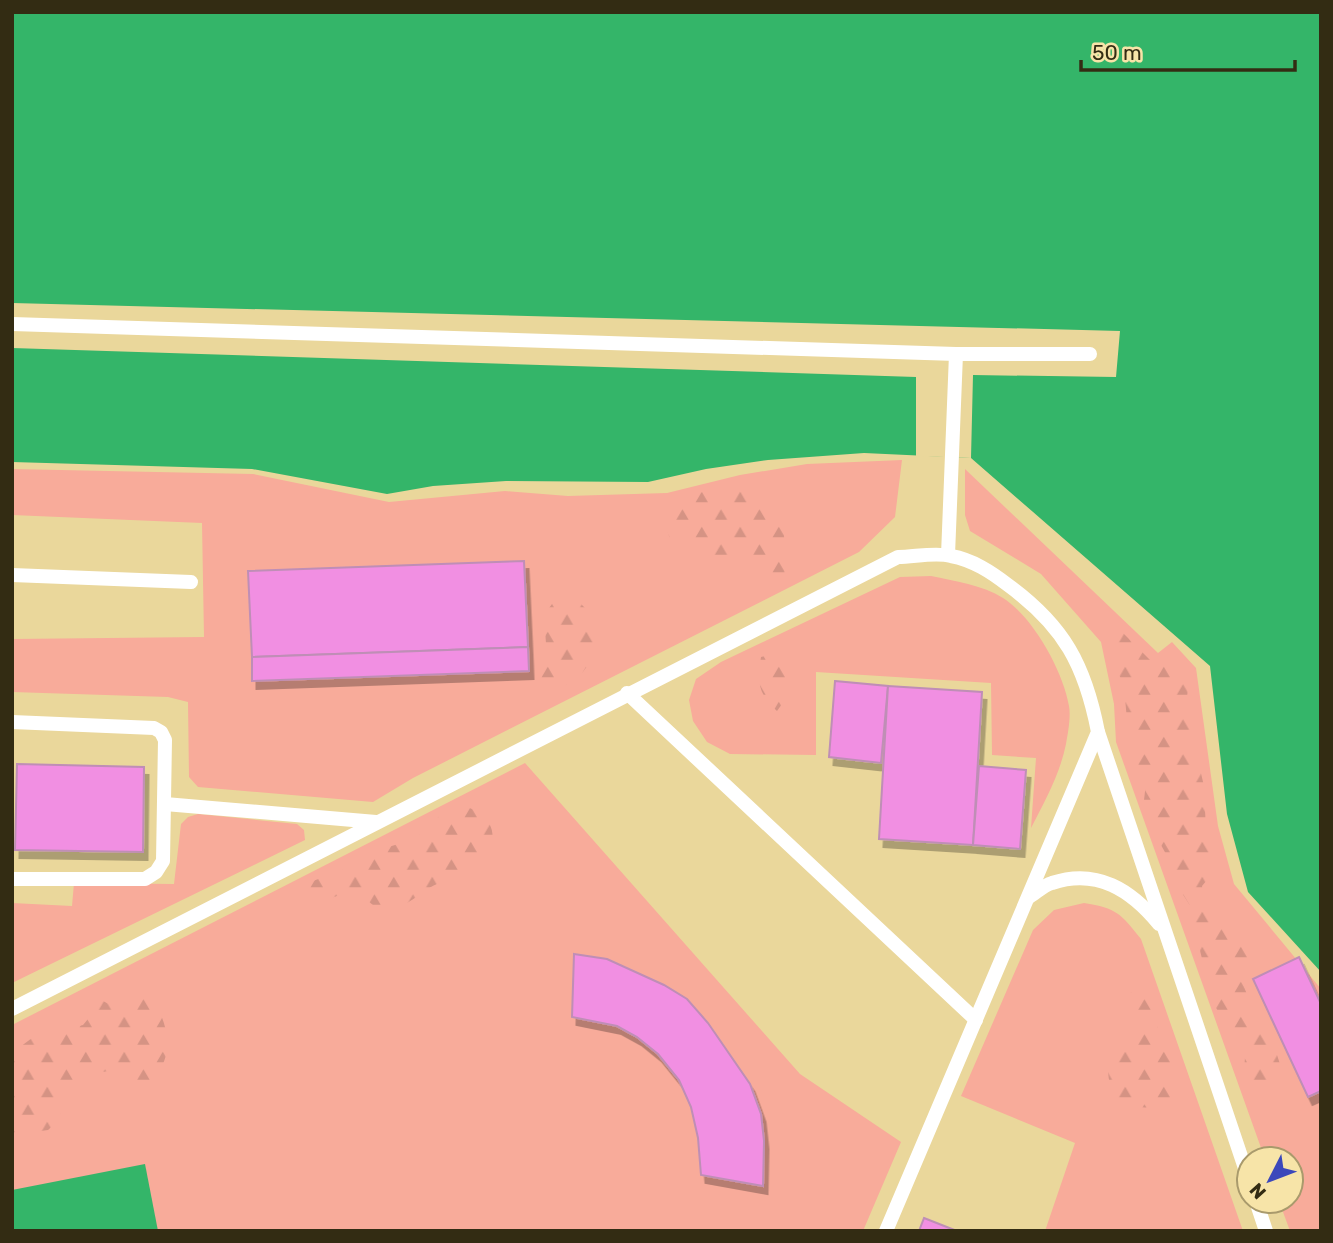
<svg xmlns="http://www.w3.org/2000/svg" width="1333" height="1243" font-family="Rubik,sans-serif">
  <style>
    .grass { fill: #f8ab9a }
    .forest { fill: url(#forest-firs) }
    .water { fill: #34b569 }
    .pier { fill: #ead79b }
    .building { fill: #f18fe2; stroke: #bf8eb6; stroke-width: 2; filter: url(#shadow) }
    .lines { fill: none; stroke-linecap: round; stroke-linejoin: round }
    .lane { stroke: #fff; stroke-width: 14 }
  </style>
  <defs>
    <pattern id="forest-firs" width="22" height="20" patternUnits="userSpaceOnUse" patternTransform="scale(1.75)"><rect width="22" height="20" fill="#f8ab9a"/><path d="M5 1l3.5 6h-7zM16 11l3.5 6h-7z" fill="#d59384"/></pattern>
    <filter id="shadow"><feDropShadow dx="4.5" dy="8" stdDeviation="0" flood-color="#0004"/></filter>
  </defs>
  <rect width="100%" height="100%" fill="#ead79b"/>
  <!-- grass -->
  <g class="grass">
    <polygon points="902,460 895,517 859,552 413,778 373,802 198,787 189,777 188,702 168,697 12,692 12,639 204,637 202,523 12,515 12,469 253,474 389,502 505,491 568,496 667,493 740,475 807,464"/>
    <polygon points="965,469 1158,653 1172,642 1196,668 1218,826 1234,884 1321,989 1321,1231 1290,1231 1279,1201 1291,1201 1291,1159 1265,1159 1116,742 1114,704 1101,642 1041,574 970,531 965,515"/>
    <path d="M 931,576 C 954,581 983,585 1003,598 C 1033,617 1063,671 1069,706 C 1071,717 1068,733 1066,744 C 1060,774 1045,801 1031,828 L 1036,758 L 992,755 L 991,683 L 816,672 L 816,755 L 730,754 L 707,742 L 693,721 L 689,700 L 696,679 L 721,662 L 900,577 Z"/>
    <polygon points="525,763 800,1074 901,1142 863,1231 12,1231 12,1025"/>
    <polygon points="198,814 297,824 304,830 305,840 12,983 12,903 72,906 74,883 174,884 181,824 188,817"/>
    <path d="M 1084,903 C 1117,908 1121,914 1141,939 L 1243,1231 L 1045,1231 L 1075,1143 L 961,1096 L 1033,930 L 1054,910 Z"/>
  </g>
  <!-- forest -->
  <g class="forest">
    <path d="M 723,486 C 736,487 743,490 755,495 C 795,511 781,541 785,576 L 769,577 C 756,557 746,548 724,562 L 695,549 L 686,538 L 670,539 L 665,525 L 666,510 C 684,496 702,492 723,486 Z"/>
    <path d="M 557,597 L 580,603 L 596,619 C 599,669 579,683 535,698 L 547,658 L 544,615 Z"/>
    <path d="M 1121,631 L 1152,662 C 1170,662 1178,667 1189,681 L 1187,697 L 1191,712 L 1190,727 L 1204,786 L 1206,832 L 1208,846 L 1215,859 L 1212,874 L 1202,886 C 1206,918 1220,925 1249,935 L 1253,949 L 1244,962 L 1240,976 L 1261,1031 L 1277,1055 L 1282,1070 L 1279,1085 L 1267,1093 L 1251,1088 L 1244,1073 L 1245,1057 L 1212,1001 L 1189,904 L 1180,890 L 1177,874 L 1161,845 L 1149,815 L 1144,800 L 1146,783 L 1133,752 L 1127,720 L 1124,687 L 1112,657 L 1109,641 Z"/>
    <path d="M 782,651 C 794,677 794,688 777,711 C 758,693 757,683 761,657 Z"/>
    <path d="M 463,805 C 472,809 480,812 486,819 C 502,837 486,865 468,874 C 459,879 447,879 437,884 C 418,892 406,911 383,909 C 373,909 365,897 359,890 L 344,893 L 315,905 L 306,894 L 313,881 L 342,870 L 385,848 L 415,839 L 447,809 Z"/>
    <path d="M 1141,985 L 1150,998 L 1159,1031 L 1175,1059 L 1176,1075 L 1172,1103 C 1139,1113 1107,1108 1108,1066 L 1141,1038 L 1139,1023 L 1129,994 Z"/>
    <path d="M 145,994 L 152,996 C 168,1026 176,1052 153,1080 L 136,1082 L 108,1071 L 92,1074 L 65,1088 L 59,1120 L 48,1130 L 12,1135 L 12,1053 L 36,1035 L 51,1029 L 67,1029 L 83,1025 L 103,1001 L 118,1009 Z"/>
  </g>
  <!-- water -->
  <g class="water">
    <polygon points="12,12 1321,12 1321,972 1248,892 1227,814 1210,666 971,458 864,453 768,460 706,469 648,482 506,481 433,486 387,494 252,469 12,462"/>
    <polygon points="145,1164 158,1231 12,1231 12,1190"/>
  </g>
  <!-- pier -->
  <polygon class="pier" points="12,303 1120,331 1116,377 973,375 971,458 916,456 916,377 12,348"/>
  <!-- building -->
  <g class="building">
    <polygon points="524,561 528,647 252,657 248,571"/>
    <polygon points="528,647 529,671 252,681 252,657"/>
    <polygon points="835,681 888,686 881,763 829,757"/>
    <polygon points="888,686 982,692 973,845 879,839"/>
    <polygon points="17,764 144,767 143,852 15,850"/>
    <polygon points="979,766 1026,770 1020,849 973,845"/>
    <polygon points="574,954 607,959 664,985 687,999 708,1023 750,1084 761,1114 764,1141 763,1186 701,1175 698,1138 691,1107 679,1080 658,1054 637,1037 617,1026 572,1017"/>
    <polygon points="1299,957 1321,1004 1321,1091 1308,1097 1253,979"/>
    <polygon points="924,1218 957,1231 919,1231"/>
  </g>
  <g class="lines">
    <!-- lane -->
    <g class="lane">
      <polyline points="12,324 956,354 1090,354"/>
      <polyline points="948,555 956,354"/>
      <polyline points="12,575 191,582"/>
      <polyline points="627,693 976,1020"/>
      <polyline points="12,722 154,728 161,732 165,740 163,861 156,872 145,879 12,879"/>
      <polyline points="1098,732 1249,1180"/>
      <polyline points="165,804 376,822"/>
      <path d="M 1029,897 C 1036,893 1044,885 1052,883 C 1097,868 1131,890 1159,924"/>
      <path d="M 12,1009 L 898,557 C 914,557 935,552 951,556 C 973,560 991,572 1008,585 C 1064,626 1085,665 1098,732 L 886,1231"/>
      <polyline points="1256,1201 1266,1231"/>
    </g>
  </g>
  <!-- border -->
  <rect width="1333" height="1243" fill="none" stroke="#332c13" stroke-width="28"/>
  <!-- north arrow -->
  <g transform="translate(1270 1180) rotate(228)"><circle r="33" fill="#f7e4a8" stroke="#a99a6c" stroke-width="2"/>
  <path d="M0-5L12 26L0 18L-12 26Z" fill="#3c48bb"/>
  <text y="-10" font-size="19" font-weight="bold" text-anchor="middle" fill="#332c13">N</text>
  </g>
  <!-- scale -->
  <path d="M1081 60v10h214v-10" fill="none" stroke="#332c13" stroke-width="3.5"/>
  <text x="1092" y="60" font-size="21" fill="#332c13" stroke="#f7e4a8" stroke-width="5" paint-order="stroke">50 m</text>
</svg>
